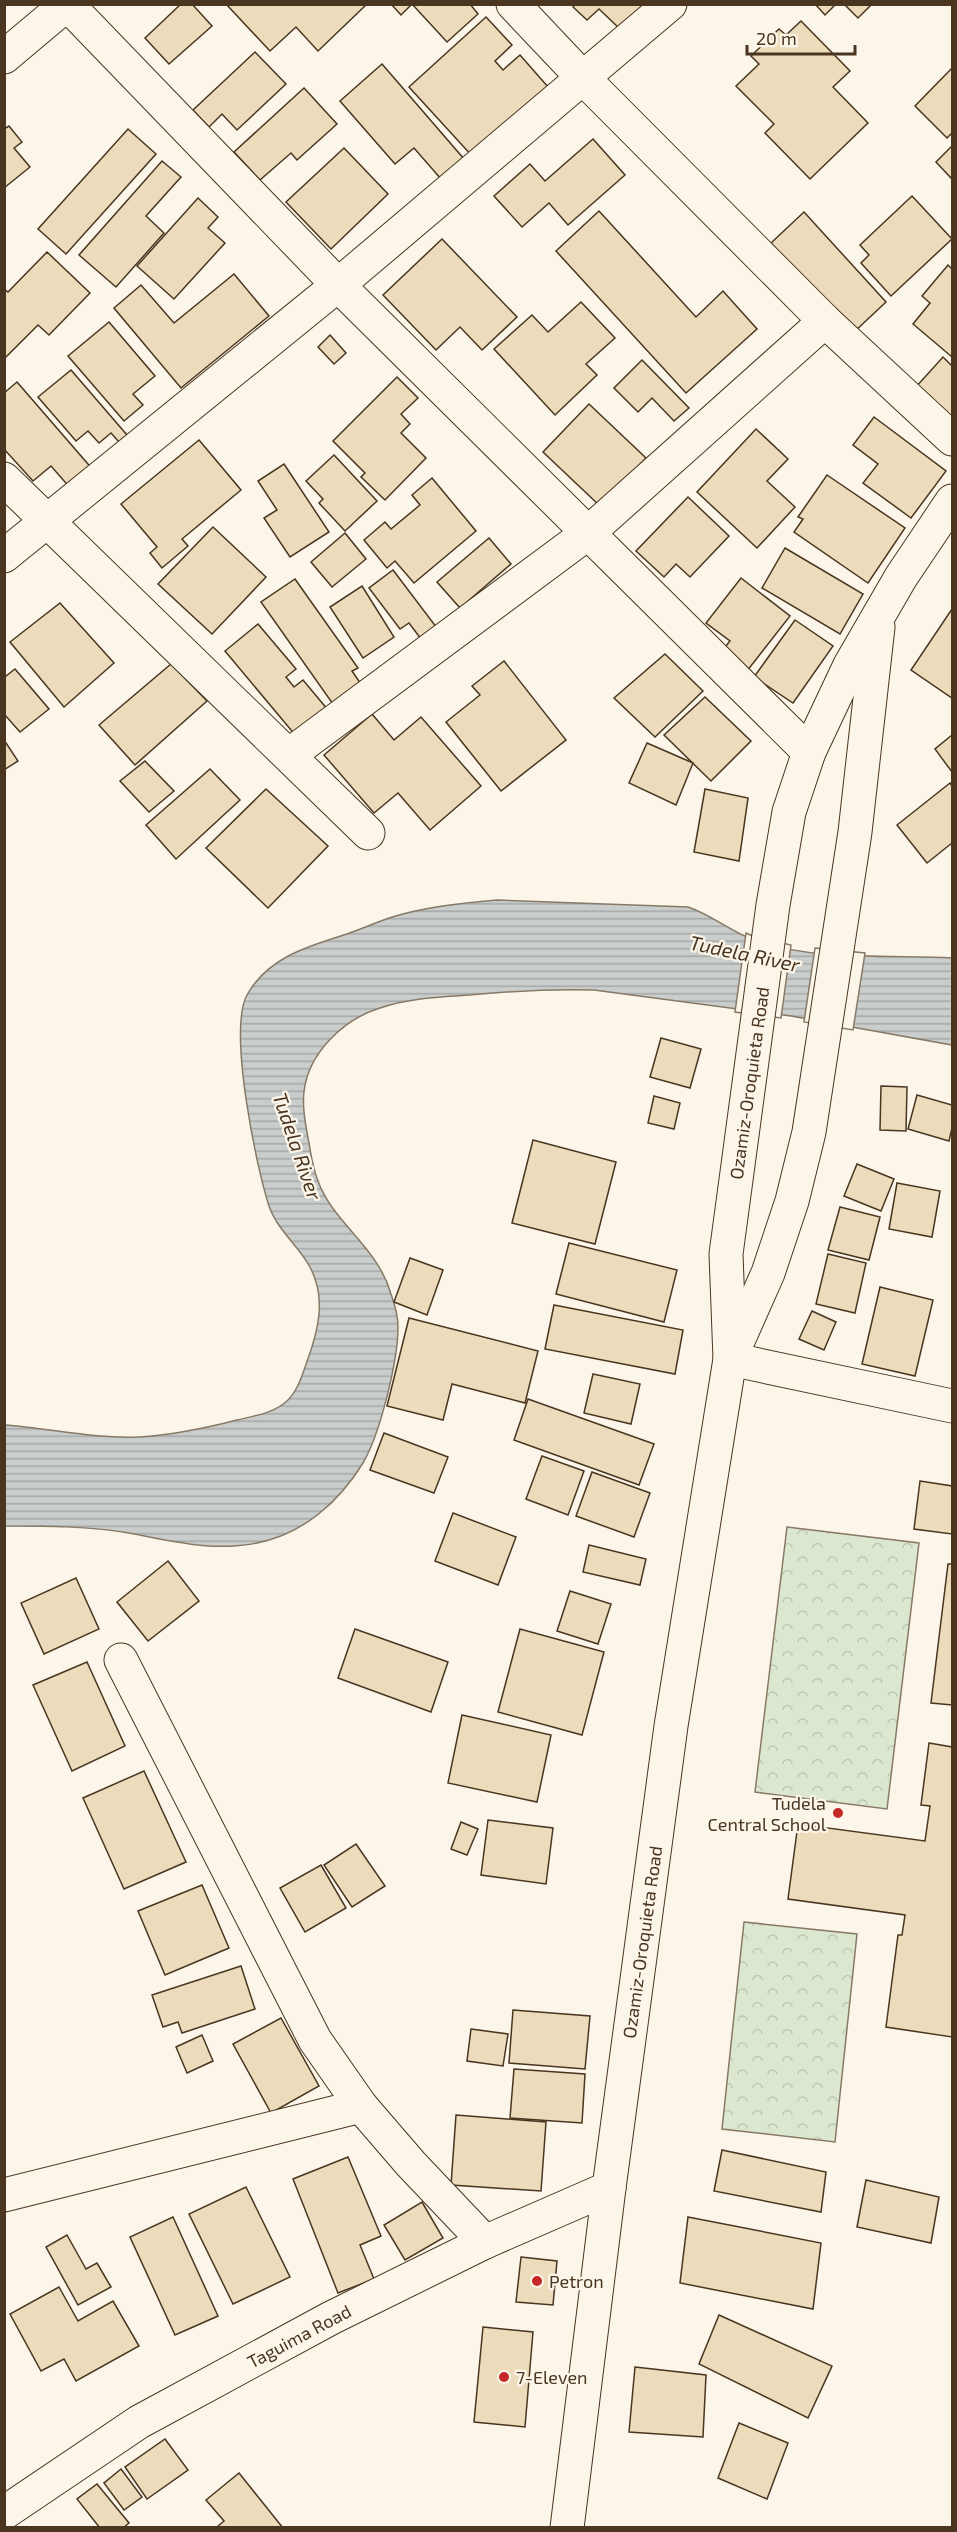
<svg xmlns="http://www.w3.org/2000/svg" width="957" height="2532" font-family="'Exo 2',sans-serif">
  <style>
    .forest { fill: url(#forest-crowns); stroke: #887966; stroke-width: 1.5 }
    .water { fill: url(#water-rules); stroke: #887966; stroke-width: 1.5 }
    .pier { fill: #fbf6e9; stroke: #887966; stroke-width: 1.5 }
    .building { fill: #ecdcbc; stroke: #4a3520; stroke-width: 1.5 }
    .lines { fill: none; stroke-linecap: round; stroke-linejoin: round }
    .street-casing { stroke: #4a3520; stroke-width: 35 }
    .secondary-casing { stroke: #4a3520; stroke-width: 35 }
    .highway-casing { stroke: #4a3520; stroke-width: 35 }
    .street { stroke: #fbf6e9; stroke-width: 33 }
    .secondary { stroke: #fbf6e9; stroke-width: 33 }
    .highway { stroke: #fbf6e9; stroke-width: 33 }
    .poi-dot { fill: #c62828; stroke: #fbf6e9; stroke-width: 2 }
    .labels { text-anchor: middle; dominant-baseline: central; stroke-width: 4.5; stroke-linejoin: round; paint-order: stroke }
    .street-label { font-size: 18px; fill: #4a3520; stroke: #fbf6e9 }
    .poi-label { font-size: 18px; fill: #4a3520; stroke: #fbf6e9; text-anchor: start }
    .water-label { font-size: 20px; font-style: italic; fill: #4a3520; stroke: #fbf6e9 }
  </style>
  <defs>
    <pattern id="forest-crowns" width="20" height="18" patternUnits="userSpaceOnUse" patternTransform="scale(1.5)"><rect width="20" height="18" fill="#dce7d0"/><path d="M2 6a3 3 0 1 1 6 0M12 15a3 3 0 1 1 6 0" fill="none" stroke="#bec7b2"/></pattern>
    <pattern id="water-rules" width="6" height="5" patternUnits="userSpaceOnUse" patternTransform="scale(1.5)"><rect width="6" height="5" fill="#c9cecd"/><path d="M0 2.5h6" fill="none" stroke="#a5a8a6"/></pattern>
  </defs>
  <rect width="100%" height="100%" fill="#fbf6e9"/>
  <!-- forest -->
  <g class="forest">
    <polygon points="787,1527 919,1543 887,1809 755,1792"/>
    <polygon points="744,1922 857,1934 835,2142 722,2129"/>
  </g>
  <!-- water -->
  <path class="water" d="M 497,900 L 688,907 C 712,915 731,932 754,940 C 811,961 892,955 952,958 L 952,1045 L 791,1016 L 594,990 C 552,989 511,991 469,995 C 440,997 408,998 380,1008 C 344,1019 308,1053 304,1092 C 302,1108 306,1127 309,1143 C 311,1155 313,1169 318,1181 C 333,1223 378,1247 391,1294 C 395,1305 398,1316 398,1327 C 398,1361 380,1434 363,1463 C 339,1502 303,1534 257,1543 C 212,1552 173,1541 129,1533 C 88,1526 46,1526 5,1526 L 4,1425 C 49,1428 94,1439 139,1437 C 172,1435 206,1428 237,1420 C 254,1416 275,1413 288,1400 C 300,1388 305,1366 311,1350 C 318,1328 323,1305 316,1282 C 308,1252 279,1235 269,1206 C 256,1166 228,1030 247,995 C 268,957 309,946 347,934 C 361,929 375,923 389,918 C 424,907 461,903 497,900 Z"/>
  <!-- pier -->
  <g class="pier">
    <polygon points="746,933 755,937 791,945 781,1018 735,1012"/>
    <polygon points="815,948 865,953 853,1030 804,1022"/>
  </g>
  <!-- building -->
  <g class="building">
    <polygon points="181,4 192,4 212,26 169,64 145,38"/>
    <polygon points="226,4 367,4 318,51 296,27 270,51"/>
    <polygon points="391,4 412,4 401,15"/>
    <polygon points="412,4 470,4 478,14 447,42"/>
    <polygon points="575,4 646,4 621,30 599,9 587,20 573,7"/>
    <polygon points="815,4 836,4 825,15"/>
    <polygon points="844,4 872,4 858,18"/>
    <polygon points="486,17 512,45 495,61 503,70 520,55 549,88 473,157 409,87"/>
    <polygon points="801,21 850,71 833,87 868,123 810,179 765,133 774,124 736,86 759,64 751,56 779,29 786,35"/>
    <polygon points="255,52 286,84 237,130 222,114 209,127 193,110"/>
    <polygon points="382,64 464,159 441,179 414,148 395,164 340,101"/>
    <polygon points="952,68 952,133 947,138 915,106"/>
    <polygon points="304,88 337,124 297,160 291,153 260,180 234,152"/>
    <polygon points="9,126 22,142 14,148 30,167 4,188 4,129"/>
    <polygon points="128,129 156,154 66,254 38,229"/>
    <polygon points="593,139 625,175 568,225 549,203 522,227 494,196 530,164 545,181"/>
    <polygon points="952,146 952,179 936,162"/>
    <polygon points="344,148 388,194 331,249 286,202"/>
    <polygon points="162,161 181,177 146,216 164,233 116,287 79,255"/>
    <polygon points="912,196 952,239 891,296 861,263 869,255 860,245"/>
    <polygon points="198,198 218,217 208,228 225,243 174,299 137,266"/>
    <polygon points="599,211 696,317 723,291 757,329 686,393 556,251"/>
    <polygon points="804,212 886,302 853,333 771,243"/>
    <polygon points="442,239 517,317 482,350 460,327 436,350 383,295"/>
    <polygon points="47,252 90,293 49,335 38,325 4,359 4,289 8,292"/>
    <polygon points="948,265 952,269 952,357 913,324 930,303 922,296"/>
    <polygon points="234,274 269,316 181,388 114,308 141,285 174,323"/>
    <polygon points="581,302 615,338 586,364 597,375 555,415 494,349 532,315 548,332"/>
    <polygon points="109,322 155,376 133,394 143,405 124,421 68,356"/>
    <polygon points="330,335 346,353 334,364 318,347"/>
    <polygon points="943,357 952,366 952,431 915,388"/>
    <polygon points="642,360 689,408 674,421 652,398 638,412 614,388"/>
    <polygon points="71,370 127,435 119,442 111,433 99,443 88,431 76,441 38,397"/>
    <polygon points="397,377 418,398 401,414 410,424 401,433 426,458 385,500 361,477 365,473 333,441"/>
    <polygon points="17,382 94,471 72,490 51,466 33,481 4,449 4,393"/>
    <polygon points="589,404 646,458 600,506 543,452"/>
    <polygon points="874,417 946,471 911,518 863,483 878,464 853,445"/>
    <polygon points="756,429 788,459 767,481 795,507 757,548 697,492"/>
    <polygon points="199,440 241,490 182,539 188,546 162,568 150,553 157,547 121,504"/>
    <polygon points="334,455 377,501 345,531 319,503 323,499 306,481"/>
    <polygon points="284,464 329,532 290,557 264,518 277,510 258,481"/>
    <polygon points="827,475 905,528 868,583 794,532 803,519 798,517"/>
    <polygon points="432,478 476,531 414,583 395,561 387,568 364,540 385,522 391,529 420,505 412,495"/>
    <polygon points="688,497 729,536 690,577 676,564 664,577 636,551"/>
    <polygon points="213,527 266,577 212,634 158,584"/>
    <polygon points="345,533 366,559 332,587 311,562"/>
    <polygon points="489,538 511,564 460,608 437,582"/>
    <polygon points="785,548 863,594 840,634 762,588"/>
    <polygon points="393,570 437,628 421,639 409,623 400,629 369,588"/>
    <polygon points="741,578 790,616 747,671 722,651 730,641 706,623"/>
    <polygon points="295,579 358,668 352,671 363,687 335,707 261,602"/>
    <polygon points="362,586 394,637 363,658 330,607"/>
    <polygon points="60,603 114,663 64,707 10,642"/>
    <polygon points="952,609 952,698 911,670"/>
    <polygon points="795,620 833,646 793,703 754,677"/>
    <polygon points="258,624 296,669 286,677 294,687 303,680 328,710 296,736 225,651"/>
    <polygon points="665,654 703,691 655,737 614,698"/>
    <polygon points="504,661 566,740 501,791 446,722 480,695 472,686"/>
    <polygon points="171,664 207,701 135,765 99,725"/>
    <polygon points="15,669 49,709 20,732 4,714 4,674 6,676"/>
    <polygon points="705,697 751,741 711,781 664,735"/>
    <polygon points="372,714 394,740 421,717 481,786 430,830 398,793 374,813 324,755"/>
    <polygon points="952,735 952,772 935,749"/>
    <polygon points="4,740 18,761 4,770"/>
    <polygon points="647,743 693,763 676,805 629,783"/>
    <polygon points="145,761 174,791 149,812 120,781"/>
    <polygon points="210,769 240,800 176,859 146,825"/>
    <polygon points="950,783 952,786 952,843 927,863 897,825"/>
    <polygon points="266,789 328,846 268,908 206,848"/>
    <polygon points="705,789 748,798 739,861 694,852"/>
    <polygon points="661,1038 701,1049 690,1088 650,1077"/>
    <polygon points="881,1086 907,1087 906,1131 880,1130"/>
    <polygon points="917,1095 952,1105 952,1128 949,1141 908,1129"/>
    <polygon points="654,1096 680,1103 674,1129 648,1123"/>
    <polygon points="533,1140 616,1162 595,1244 512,1223"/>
    <polygon points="857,1164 894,1179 881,1211 844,1196"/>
    <polygon points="897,1183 940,1191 932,1237 889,1229"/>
    <polygon points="840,1207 880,1217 869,1260 828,1250"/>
    <polygon points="569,1243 677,1270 664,1322 556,1294"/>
    <polygon points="828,1254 866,1263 855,1313 816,1304"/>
    <polygon points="410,1258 443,1270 427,1315 394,1302"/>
    <polygon points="880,1287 933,1300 915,1376 862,1364"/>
    <polygon points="554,1305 683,1330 675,1374 545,1349"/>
    <polygon points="812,1311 836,1322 824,1350 799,1339"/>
    <polygon points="409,1318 538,1351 525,1403 452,1384 443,1420 387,1406"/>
    <polygon points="593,1374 640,1384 631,1424 584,1413"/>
    <polygon points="528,1399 654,1444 639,1485 514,1440"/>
    <polygon points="384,1433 448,1457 434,1493 370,1470"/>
    <polygon points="542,1456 584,1471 568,1515 526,1499"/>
    <polygon points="592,1472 650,1493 634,1537 576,1516"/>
    <polygon points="920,1481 952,1486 952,1534 914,1529"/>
    <polygon points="453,1513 516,1537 498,1585 435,1561"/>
    <polygon points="589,1545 646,1559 640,1585 583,1572"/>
    <polygon points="168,1561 199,1601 148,1641 117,1602"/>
    <polygon points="948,1564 952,1564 952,1705 931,1703"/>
    <polygon points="76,1578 99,1629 44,1654 21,1603"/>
    <polygon points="570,1591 611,1604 598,1644 557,1631"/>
    <polygon points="355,1629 448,1662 431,1712 338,1678"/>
    <polygon points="520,1629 604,1652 582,1735 498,1712"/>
    <polygon points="87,1662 125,1746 72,1771 33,1685"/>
    <polygon points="462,1715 551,1735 537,1802 448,1783"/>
    <polygon points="929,1743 952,1747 952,2037 886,2027 898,1935 902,1935 905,1915 788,1899 798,1824 925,1841 930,1806 921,1805"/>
    <polygon points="144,1771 186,1862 124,1889 83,1798"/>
    <polygon points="488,1820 553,1828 546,1884 481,1875"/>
    <polygon points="461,1822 478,1829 467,1855 451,1849"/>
    <polygon points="356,1844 385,1886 352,1907 324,1865"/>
    <polygon points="321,1865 346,1908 305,1932 280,1888"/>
    <polygon points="202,1885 229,1948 165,1975 138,1911"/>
    <polygon points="241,1966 255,2009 182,2033 178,2022 163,2027 152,1995"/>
    <polygon points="513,2010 590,2016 585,2069 509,2063"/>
    <polygon points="281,2018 319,2086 271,2113 233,2044"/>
    <polygon points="471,2029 508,2034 503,2066 467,2061"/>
    <polygon points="202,2035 213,2061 187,2073 176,2047"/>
    <polygon points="514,2069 585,2074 582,2123 510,2118"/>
    <polygon points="456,2115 546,2122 541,2191 451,2185"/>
    <polygon points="722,2150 826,2172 821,2212 714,2191"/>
    <polygon points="348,2157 381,2236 360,2245 374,2279 338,2293 293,2179"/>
    <polygon points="866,2180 939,2197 931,2243 857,2227"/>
    <polygon points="246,2187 290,2277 233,2304 189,2214"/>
    <polygon points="422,2202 443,2238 405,2260 384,2225"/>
    <polygon points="173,2217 218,2316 175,2335 130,2237"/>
    <polygon points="688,2217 821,2243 813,2309 680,2283"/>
    <polygon points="67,2235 86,2269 97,2263 111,2287 78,2305 46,2247"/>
    <polygon points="521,2257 557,2261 553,2305 516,2302"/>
    <polygon points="59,2287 78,2321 113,2301 139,2346 76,2381 64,2359 41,2371 10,2314"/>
    <polygon points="719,2315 832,2366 808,2418 699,2364"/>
    <polygon points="483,2327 533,2332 525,2427 474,2422"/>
    <polygon points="635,2367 706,2375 703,2437 629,2432"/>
    <polygon points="739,2423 788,2443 767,2499 718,2478"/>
    <polygon points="165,2439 188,2470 147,2499 125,2467"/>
    <polygon points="121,2469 142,2497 124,2510 104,2483"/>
    <polygon points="239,2473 283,2528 217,2527 224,2521 206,2500"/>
    <polygon points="97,2484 129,2523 123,2528 100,2528 77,2499"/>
  </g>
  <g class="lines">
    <defs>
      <g id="street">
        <polyline points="67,4 338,285 809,752"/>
        <polyline points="4,57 67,4"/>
        <polyline points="4,479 368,833"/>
        <polyline points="4,556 338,285 670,4"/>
        <polyline points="289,755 588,533 825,321"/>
        <polyline points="121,1660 315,2040 361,2106 411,2164 485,2242"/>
        <polyline points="4,2195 361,2106"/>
      </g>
      <g id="secondary">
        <polyline points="513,4 583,78 825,321 952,439"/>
        <polyline points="730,1359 952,1406"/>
        <polyline points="4,2513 139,2422 331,2318 485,2242 609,2188"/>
      </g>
      <g id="highway">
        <polyline points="733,1352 768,1273 792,1201 809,1132 855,832 878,627"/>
        <polyline points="567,2528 609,2188 671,1726 730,1359 726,1254 773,905 789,812 809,752 850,665 901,577 952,501"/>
      </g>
    </defs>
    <!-- street casing -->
    <use href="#street" class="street-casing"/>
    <!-- secondary casing -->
    <use href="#secondary" class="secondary-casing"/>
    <!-- highway casing -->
    <use href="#highway" class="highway-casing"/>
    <!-- street -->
    <use href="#street" class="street"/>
    <!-- secondary -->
    <use href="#secondary" class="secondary"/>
    <!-- highway -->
    <use href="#highway" class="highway"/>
  </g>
  <!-- markers -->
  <g class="poi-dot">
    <circle cx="838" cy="1813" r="6"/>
    <circle cx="537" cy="2281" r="6"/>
    <circle cx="504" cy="2377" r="6"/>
  </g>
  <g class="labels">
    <!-- street labels -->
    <g class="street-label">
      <text transform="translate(749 1083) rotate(-82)">Ozamiz-Oroquieta Road</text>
      <text transform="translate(642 1942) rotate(-82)">Ozamiz-Oroquieta Road</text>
      <text transform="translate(299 2336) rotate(-28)">Taguima Road</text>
    </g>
    <!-- poi labels -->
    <g class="poi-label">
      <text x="826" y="1803" text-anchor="end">Tudela<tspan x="826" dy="21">Central School</tspan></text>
      <text x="549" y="2281">Petron</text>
      <text x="516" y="2377">7-Eleven</text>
    </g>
    <!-- water labels -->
    <g class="water-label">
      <text transform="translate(745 953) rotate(12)">Tudela River</text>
      <text transform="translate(298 1146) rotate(71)">Tudela River</text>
    </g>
  </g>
  <!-- border -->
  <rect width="957" height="2532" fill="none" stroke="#4a3520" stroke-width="12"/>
  <!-- scale -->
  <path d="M747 45v9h108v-9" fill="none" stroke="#4a3520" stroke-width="3"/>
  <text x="756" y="45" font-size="18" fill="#4a3520" stroke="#fbf6e9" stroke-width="4.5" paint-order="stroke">20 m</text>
</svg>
